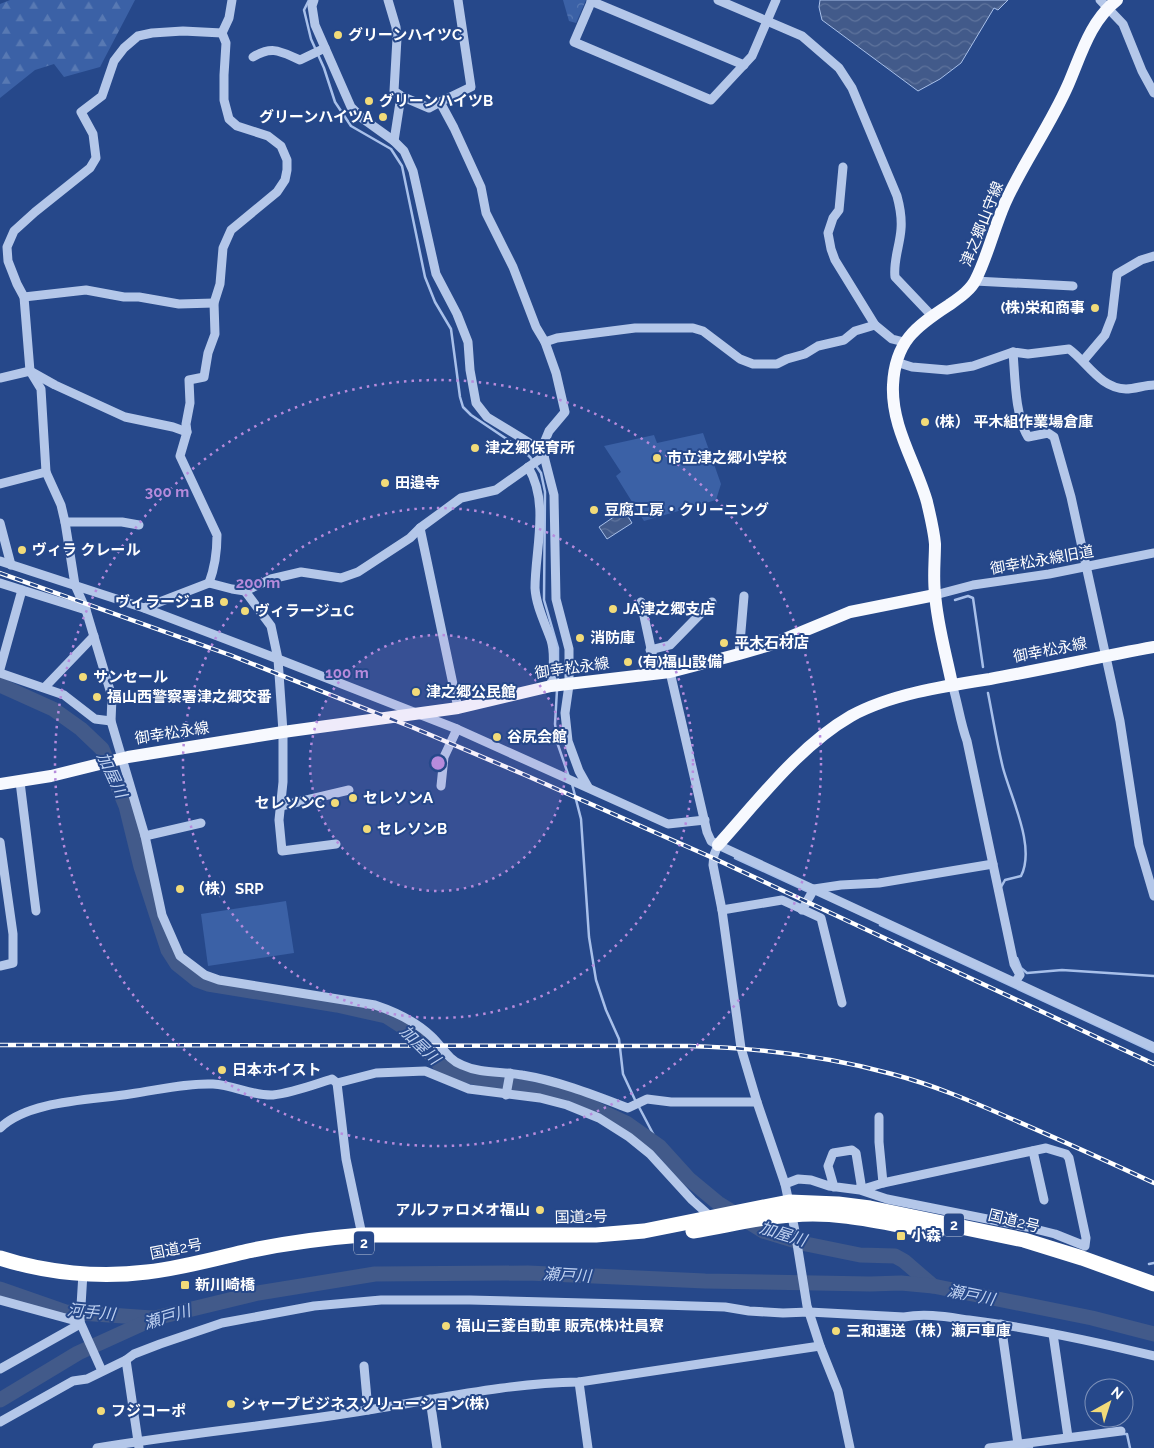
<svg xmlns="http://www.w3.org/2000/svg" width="1154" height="1448" font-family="Raleway,'Noto Sans JP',sans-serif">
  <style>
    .grass { fill: #3b61a6 }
    .forest { fill: url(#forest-firs) }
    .park { fill: url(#park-crowns) }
    .water { fill: url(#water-waves); stroke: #a8c0ea }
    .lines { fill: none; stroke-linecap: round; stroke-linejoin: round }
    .stream { stroke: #a8c0ea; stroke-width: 2.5 }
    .river { stroke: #425a8a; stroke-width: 15 }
    .minor { stroke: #b4c7e9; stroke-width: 9 }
    .major { stroke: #f7f9fe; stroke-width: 12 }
    .highway { stroke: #fff; stroke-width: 15 }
    .rail-casing { stroke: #fff; stroke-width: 4.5 }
    .rail { stroke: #26488a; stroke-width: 2.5; stroke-dasharray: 8; stroke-linecap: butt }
    .ring { fill: none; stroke: #b68bdc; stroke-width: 2.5; stroke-dasharray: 2.5 5 }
    .poi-dot { fill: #f2db79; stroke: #26488a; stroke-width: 2 }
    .labels { text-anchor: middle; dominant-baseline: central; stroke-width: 4; stroke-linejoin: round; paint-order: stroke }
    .shield { fill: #26488a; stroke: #bec8dc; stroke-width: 1 }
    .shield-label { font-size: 14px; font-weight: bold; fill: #fff }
    .poi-label { font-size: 15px; font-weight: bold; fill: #fff; stroke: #26488a; text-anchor: start }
    .street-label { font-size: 15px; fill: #fff; stroke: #26488a }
    .water-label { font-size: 16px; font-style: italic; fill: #bfd1f1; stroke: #26488a }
    .centre { fill: #b68bdc; stroke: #26488a; stroke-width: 2.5 }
    .ring-label { font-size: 15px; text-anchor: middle; font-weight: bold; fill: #b68bdc; stroke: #26488a; stroke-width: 4; stroke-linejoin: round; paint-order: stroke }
  </style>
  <defs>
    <pattern id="forest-firs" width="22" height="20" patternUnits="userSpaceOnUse" patternTransform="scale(1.25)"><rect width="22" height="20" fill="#3b61a6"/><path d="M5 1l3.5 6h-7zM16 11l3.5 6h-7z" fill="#5879b3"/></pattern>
    <pattern id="park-crowns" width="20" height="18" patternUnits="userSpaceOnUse" patternTransform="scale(1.25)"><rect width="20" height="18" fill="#3b61a6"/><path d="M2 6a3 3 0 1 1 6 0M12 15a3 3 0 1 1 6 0" fill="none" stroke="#5879b3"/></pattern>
    <pattern id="water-waves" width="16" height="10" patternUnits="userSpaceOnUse" patternTransform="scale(1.25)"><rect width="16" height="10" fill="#425a8a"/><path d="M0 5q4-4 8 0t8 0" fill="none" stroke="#5e739c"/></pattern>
  </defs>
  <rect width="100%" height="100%" fill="#26488a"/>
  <!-- grass -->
  <g class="grass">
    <polygon points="703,433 721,484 716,500 644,521 616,476 621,472 604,446 654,435 657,443"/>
    <polygon points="286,901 294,953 208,966 201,914"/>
  </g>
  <!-- forest -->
  <polygon class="forest" points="10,0 135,0 100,67 64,77 54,64 35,70 0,98 0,4"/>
  <!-- park -->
  <polygon class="park" points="563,0 586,0 576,23 569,21"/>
  <!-- water -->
  <g class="water">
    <polygon points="820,0 1008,0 998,10 994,8 961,63 940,79 918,91 822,20 819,7"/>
    <polygon points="624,510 632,523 607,539 599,527"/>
  </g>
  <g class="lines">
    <!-- stream -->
    <g class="stream">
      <polyline points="309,0 304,10 311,39 324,68 335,102 351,126 391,149 402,166 425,277 435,302 451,329 460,397 463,407 471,415 520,448 530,457 541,473 545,492 544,600 558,648 558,682"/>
      <polyline points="955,600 968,596 973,598 983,667"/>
      <polyline points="557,690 555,724 558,745 569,777"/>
      <path d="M 988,693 C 993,718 997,744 1003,768 C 1011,798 1036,847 1021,876 L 1005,880 L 1001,887"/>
      <polyline points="572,784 581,819 589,937 596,980 606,1010 619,1039 623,1074 636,1102"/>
      <polyline points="735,858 809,892"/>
      <polyline points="880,925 1154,1052"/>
      <polyline points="1017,958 1021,968 1027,973 1062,970 1154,976"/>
      <polyline points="639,1107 660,1147"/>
      <polyline points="1149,1264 1154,1263"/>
      <polyline points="1122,1434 1127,1434 1130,1448"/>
      <polyline points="1024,1448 1032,1447"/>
    </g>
    <!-- river -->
    <g class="river">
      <polyline points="0,685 53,709 81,729 102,749 126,806 141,867 168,950 177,964 197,980 208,984 337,1005 386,1016 411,1032 441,1066 458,1074 551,1093 579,1101 626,1123 660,1147 689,1179 718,1203 763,1231 806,1244 860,1255 895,1256 904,1261 933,1286"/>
      <polyline points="0,1289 66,1312 152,1318"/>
      <polyline points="0,1400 78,1353 155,1318 258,1293 375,1274 528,1273 705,1281 870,1284 901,1283 933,1286 1092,1318 1154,1334"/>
    </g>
    <!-- minor -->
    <g class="minor">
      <path d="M 232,0 L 229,18 L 222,33 L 226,43 L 224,75 L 224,100 L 229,119 L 237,126 L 268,136 L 281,146 L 287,160 L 287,170 L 285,180 L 277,192 L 231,230 L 223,248 L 220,284 L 214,303 L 215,334 L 208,353 L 204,377 L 189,380 L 190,403 L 186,424 L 187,432 L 180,456 L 217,535 C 217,552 215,567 209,583 L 232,589 L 245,591 L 271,579 L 301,572 L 341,578 L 358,572 L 410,538 L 420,528 L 461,498 L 496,490 L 544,456"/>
      <polyline points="314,0 312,6 315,25 351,107 362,118 394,141 404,151 413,171 436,274 457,314 468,342 470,370 476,403 487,417 533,445 544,456"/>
      <polyline points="388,0 396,27 397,38 394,91 401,96 429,108 440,102 454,128 481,187 486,213 513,267 536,327 545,342 556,373 565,412 549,431 544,443 544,456 554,495 556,599 569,649 569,685 565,713 568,741 579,771 588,787"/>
      <polyline points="592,0 574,42 711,100 752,56 776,0"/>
      <path d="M 718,0 L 802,36 L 839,68 L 852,88 L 897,196 C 900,207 902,217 901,229 C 900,245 893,261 895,277 L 932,316"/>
      <polyline points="1100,0 1123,24 1142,71 1154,93"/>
      <polyline points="591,1 744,65"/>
      <path d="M 222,33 L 183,31 L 152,33 L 138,36 L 124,48 L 114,61 L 102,96 L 81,112 L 93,134 L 96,158 L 90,168 L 35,212 L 14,231 L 7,247 L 8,261 L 17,284 L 24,297 L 30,371 L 41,389 L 46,472 L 61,505 L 65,522 L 75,585 L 86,610 L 112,697 L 111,721 L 145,836 L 162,915 L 180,956 L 205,975 L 219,980 L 375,1005 C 396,1012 415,1021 431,1036 C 442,1046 448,1060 462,1065 C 481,1074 502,1071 522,1075 C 559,1081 594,1095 628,1108 L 647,1099 L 671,1102 L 757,1102"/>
      <path d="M 253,57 C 273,45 281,52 300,60 L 325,48"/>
      <polyline points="440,102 471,87 458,0"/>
      <polyline points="394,141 401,96"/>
      <polyline points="843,167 839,210 833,218 828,233 831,249 835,260 875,325"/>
      <polyline points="975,281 1073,286"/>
      <polyline points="24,297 86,290 124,297 139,297 179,304 214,303"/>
      <polyline points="545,342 557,338 635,328 693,328 703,331 740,359 753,364 777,364 787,359 805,354 818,346 844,340 855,331 875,325 892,339 904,342"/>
      <path d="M 1013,352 C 1015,376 1015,417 1028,437 L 1048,433 L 1054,437 L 1071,497 L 1120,721 L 1139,845 L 1154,896"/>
      <polyline points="1083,361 1105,335 1112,317 1117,274 1141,260 1154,256"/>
      <path d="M 896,362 L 912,367 L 947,370 L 973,366 L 1013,352 L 1028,354 L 1069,349 C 1088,363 1100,388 1126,389 C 1135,389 1145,385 1154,385"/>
      <polyline points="0,378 30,371 55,385 125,417 173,427 187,432"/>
      <path d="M 528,467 C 550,503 535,549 535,588 C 536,606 545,623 551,640 C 555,653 553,673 551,686"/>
      <polyline points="0,484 46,472"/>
      <polyline points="65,522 122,522 139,525"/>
      <polyline points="0,523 11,565"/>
      <polyline points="420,528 458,708"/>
      <polyline points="0,561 144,608 278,659 457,729 668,824 705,820"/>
      <polyline points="0,583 86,610"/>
      <polyline points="245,591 271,626 278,659 283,732 283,782 279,820 282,851 336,844"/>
      <polyline points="935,595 973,585 1049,574 1154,553"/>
      <polyline points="641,602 656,672"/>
      <polyline points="144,608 209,583"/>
      <polyline points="650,650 670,645 712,602"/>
      <polyline points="739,654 744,596"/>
      <polyline points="0,669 22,590"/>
      <polyline points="670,672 707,832 711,841 718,845 1154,1047"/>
      <polyline points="0,673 64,695 95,719 111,721"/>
      <path d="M 952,684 C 958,703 960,722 967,741 L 1014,964 L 1020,975 L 1015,982"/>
      <polyline points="45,687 94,636"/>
      <polyline points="20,782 36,911"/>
      <polyline points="441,786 444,757 457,729"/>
      <polyline points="281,806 349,790"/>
      <polyline points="145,836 201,823"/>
      <polyline points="0,842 13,934 13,963 0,966"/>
      <polyline points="718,845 714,855 713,865 722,910 741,1048 757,1102 785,1184 795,1231 807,1306 820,1346 838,1391 850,1448"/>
      <polyline points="722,910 782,900 821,918 842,1003"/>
      <polyline points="802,910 814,889 841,885 879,883 993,864"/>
      <polyline points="337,1083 346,1159 362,1235"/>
      <polyline points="506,1095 510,1073"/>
      <polyline points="879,1117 879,1142 883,1183"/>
      <path d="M 0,1128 C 28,1100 93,1100 130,1094 C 159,1090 185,1083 213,1084 C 234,1085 252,1096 273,1095 C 292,1093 313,1085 332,1079 L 337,1083 L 376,1073 L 425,1071 L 469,1089 L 540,1098 L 567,1105 L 599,1118 L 629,1137 L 650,1154 L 692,1200 L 711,1217"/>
      <polyline points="1033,1151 1044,1200"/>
      <polyline points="785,1184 798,1179 811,1180 829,1186 860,1190 887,1199 1027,1227 1055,1234 1085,1246 1086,1238 1069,1158 1066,1154 1046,1148 883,1183 860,1190 861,1184 856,1153 852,1150 833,1153 828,1166 834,1187"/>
      <polyline points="83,1273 80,1322 102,1371"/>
      <polyline points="0,1300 80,1322"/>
      <polyline points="1001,1324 1018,1444"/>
      <polyline points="1053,1334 1068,1437"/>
      <path d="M 126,1360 L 134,1354 L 160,1344 L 222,1323 L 314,1306 L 381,1300 L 470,1300 L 662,1305 L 725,1307 L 749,1311 L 783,1313 L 809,1312 L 904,1317 C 926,1313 947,1317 969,1320 C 1032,1328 1093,1341 1154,1356"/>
      <polyline points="364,1366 368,1410"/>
      <polyline points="0,1369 80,1324"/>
      <polyline points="579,1382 588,1448"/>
      <polyline points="430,1399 437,1448"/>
      <polyline points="0,1422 73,1381 87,1379 126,1360 139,1448"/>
      <path d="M 97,1448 C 187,1433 278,1425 368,1410 C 439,1399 507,1383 579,1382 L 820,1346"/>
      <polyline points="989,1448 1121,1431"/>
    </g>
    <!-- major -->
    <g class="major">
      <path d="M 952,684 C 946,654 937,624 935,593 C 933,577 935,560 935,544 C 934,531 930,515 927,502 C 916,463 891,427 893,385 C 895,342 915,327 949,305 C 959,298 971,290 976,279 C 988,255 994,228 1005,203 C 1023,163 1050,126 1068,85 C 1081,55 1090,21 1117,0"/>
      <polyline points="0,784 51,776 128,757 283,732 458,708 551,686 670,672 739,654 770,645 850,612 935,595"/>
      <path d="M 718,845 C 758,801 799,746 851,716 C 891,694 945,686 990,679 C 1045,669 1099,657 1154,647"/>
    </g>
    <!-- highway -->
    <g class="highway">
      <path d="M 693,1231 C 725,1226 759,1217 792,1215 C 840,1210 889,1224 937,1232"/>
      <path d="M 0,1258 C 46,1273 99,1278 147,1272 C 182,1268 214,1259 248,1251 C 286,1243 323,1238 362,1235 L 596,1235 L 644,1231 L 789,1202 L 838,1204 L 870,1208 L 1024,1240 L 1082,1258 L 1154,1284"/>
    </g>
    <defs>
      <g id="rail">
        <polyline points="0,573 230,655 414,728 525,775 713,858 1154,1064"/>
        <path d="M 0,1045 L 690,1046 C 758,1048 826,1056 892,1074 C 934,1085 973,1102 1012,1119 C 1060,1140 1107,1161 1154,1183"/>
      </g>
    </defs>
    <!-- rail casing -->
    <use href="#rail" class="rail-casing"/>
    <!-- rail -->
    <use href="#rail" class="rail"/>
  </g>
  <!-- distance rings -->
  <circle cx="438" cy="763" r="128" fill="#b68bdc" fill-opacity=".12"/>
  <g class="ring">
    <circle cx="438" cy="763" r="128"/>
    <circle cx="438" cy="763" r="255"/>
    <circle cx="438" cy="763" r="383"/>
  </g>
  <!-- markers -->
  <g class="poi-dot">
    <circle cx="338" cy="35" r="5"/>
    <circle cx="369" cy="101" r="5"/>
    <circle cx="383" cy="117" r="5"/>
    <circle cx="1095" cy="308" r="5"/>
    <circle cx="925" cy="422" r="5"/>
    <circle cx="475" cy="448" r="5"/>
    <circle cx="657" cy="458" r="5"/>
    <circle cx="385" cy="483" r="5"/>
    <circle cx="594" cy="510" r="5"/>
    <circle cx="22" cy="550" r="5"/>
    <circle cx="224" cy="602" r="5"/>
    <circle cx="613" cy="609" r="5"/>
    <circle cx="245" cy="611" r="5"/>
    <circle cx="580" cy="638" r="5"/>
    <circle cx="724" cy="643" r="5"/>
    <circle cx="628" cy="662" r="5"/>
    <circle cx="83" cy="677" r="5"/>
    <circle cx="416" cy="692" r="5"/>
    <circle cx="97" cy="697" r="5"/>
    <circle cx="497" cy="737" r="5"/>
    <circle cx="353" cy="798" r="5"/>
    <circle cx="335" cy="803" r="5"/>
    <circle cx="367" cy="829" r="5"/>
    <circle cx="180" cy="889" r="5"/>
    <circle cx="222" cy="1070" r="5"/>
    <circle cx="540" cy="1210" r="5"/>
    <rect x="896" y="1231" width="10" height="10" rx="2.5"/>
    <rect x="180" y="1280" width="10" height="10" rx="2.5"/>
    <circle cx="446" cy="1326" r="5"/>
    <circle cx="836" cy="1331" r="5"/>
    <circle cx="231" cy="1404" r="5"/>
    <circle cx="101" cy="1411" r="5"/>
  </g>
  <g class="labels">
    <!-- shield labels -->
    <g class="shield">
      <rect x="944" y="1213.5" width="20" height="23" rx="4"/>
      <rect x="354" y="1231.5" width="20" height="23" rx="4"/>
    </g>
    <g class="shield-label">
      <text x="954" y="1225">2</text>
      <text x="364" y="1243">2</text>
    </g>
    <!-- poi labels -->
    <g class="poi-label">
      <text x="348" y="35">グリーンハイツC</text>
      <text x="379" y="101">グリーンハイツB</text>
      <text x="373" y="117" text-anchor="end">グリーンハイツA</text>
      <text x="1085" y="308" text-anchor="end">(株)栄和商事</text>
      <text x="935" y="422">(株） 平木組作業場倉庫</text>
      <text x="485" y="448">津之郷保育所</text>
      <text x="667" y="458">市立津之郷小学校</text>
      <text x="395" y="483">田邉寺</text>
      <text x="604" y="510">豆腐工房・クリーニング</text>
      <text x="32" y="550">ヴィラ クレール</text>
      <text x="214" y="602" text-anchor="end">ヴィラージュB</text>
      <text x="623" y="609">JA津之郷支店</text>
      <text x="255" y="611">ヴィラージュC</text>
      <text x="590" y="638">消防庫</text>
      <text x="734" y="643">平木石材店</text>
      <text x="638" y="662">(有)福山設備</text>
      <text x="93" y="677">サンセール</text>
      <text x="426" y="692">津之郷公民館</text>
      <text x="107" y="697">福山西警察署津之郷交番</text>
      <text x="507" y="737">谷尻会館</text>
      <text x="363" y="798">セレソンA</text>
      <text x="325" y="803" text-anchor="end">セレソンC</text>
      <text x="377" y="829">セレソンB</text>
      <text x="190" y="889">（株）SRP</text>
      <text x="232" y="1070">日本ホイスト</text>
      <text x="530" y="1210" text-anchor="end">アルファロメオ福山</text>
      <text x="911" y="1236">小森</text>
      <text x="195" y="1285">新川崎橋</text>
      <text x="456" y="1326">福山三菱自動車 販売(株)社員寮</text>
      <text x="846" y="1331">三和運送（株）瀬戸車庫</text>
      <text x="241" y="1404">シャープビジネスソリューション(株)</text>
      <text x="111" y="1411">フジコーポ</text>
    </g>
    <!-- street labels -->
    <g class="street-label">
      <text transform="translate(982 224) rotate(-68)">津之郷山守線</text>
      <text transform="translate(1042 560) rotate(-10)">御幸松永線旧道</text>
      <text transform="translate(1050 650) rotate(-11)">御幸松永線</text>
      <text transform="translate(572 668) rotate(-8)">御幸松永線</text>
      <text transform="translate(172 733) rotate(-9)">御幸松永線</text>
      <text transform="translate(581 1217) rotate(-1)">国道2号</text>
      <text transform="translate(1014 1221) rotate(14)">国道2号</text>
      <text transform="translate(176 1249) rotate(-11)">国道2号</text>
    </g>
    <!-- water labels -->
    <g class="water-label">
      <text transform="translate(112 775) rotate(65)">加屋川</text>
      <text transform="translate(420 1045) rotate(44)">加屋川</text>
      <text transform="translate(783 1234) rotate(17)">加屋川</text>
      <text transform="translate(567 1275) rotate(3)">瀬戸川</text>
      <text transform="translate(971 1295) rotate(11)">瀬戸川</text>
      <text transform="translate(91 1312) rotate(6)">河手川</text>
      <text transform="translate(167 1317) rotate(-17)">瀬戸川</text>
    </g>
  </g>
  <circle cx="438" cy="763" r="8" class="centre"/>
  <g class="ring-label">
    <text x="167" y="497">300 m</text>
    <text x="258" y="588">200 m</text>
    <text x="347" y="678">100 m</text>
  </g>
  <!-- north arrow -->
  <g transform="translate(1109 1403) rotate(39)"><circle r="24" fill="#26488a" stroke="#7d91b9"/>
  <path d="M0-4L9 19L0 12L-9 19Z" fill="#f2db79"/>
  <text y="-8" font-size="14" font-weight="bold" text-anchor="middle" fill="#ffffff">N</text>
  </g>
</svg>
